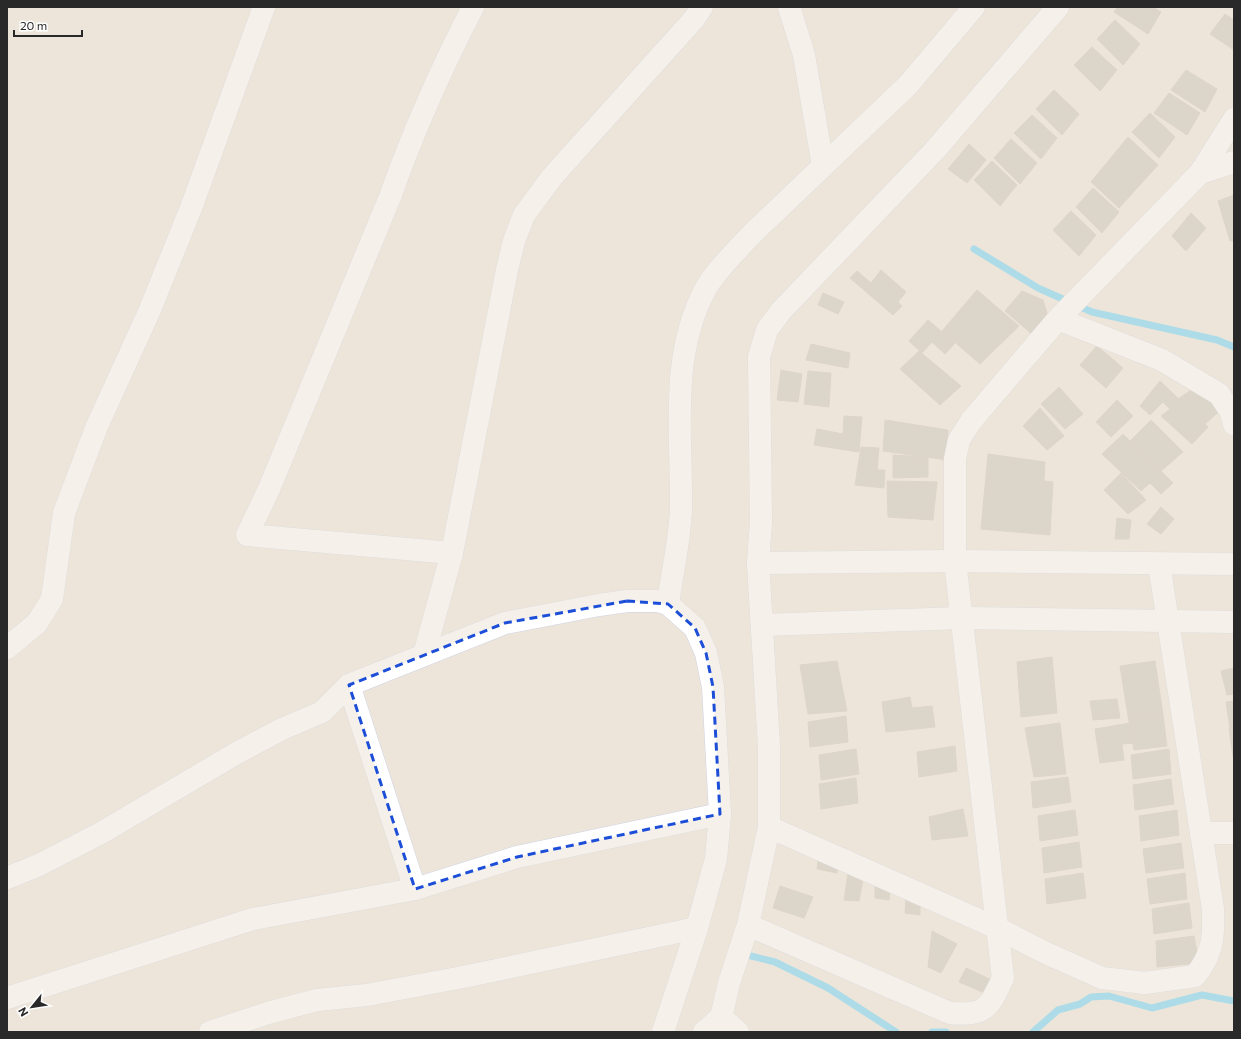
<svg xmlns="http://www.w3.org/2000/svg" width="1241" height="1039" font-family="Commissioner,sans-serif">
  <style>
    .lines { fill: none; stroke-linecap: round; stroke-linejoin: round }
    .stream { stroke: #61d0fb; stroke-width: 7 }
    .building { fill: #c8c3b8; stroke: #c9c1b3 }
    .minor-casing { stroke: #cfd2e4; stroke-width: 23 }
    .tertiary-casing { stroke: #cfd2e4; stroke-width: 23 }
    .minor { stroke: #fff; stroke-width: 22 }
    .tertiary { stroke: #fff; stroke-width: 22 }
    .marked { fill: none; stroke: #1d4ed8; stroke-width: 3; stroke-dasharray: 8 5; stroke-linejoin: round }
  </style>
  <rect width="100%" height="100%" fill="#ede5d9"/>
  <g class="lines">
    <!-- stream -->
    <g class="stream">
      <polyline points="974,249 1038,288 1092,312 1217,340 1234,347"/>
      <polyline points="743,954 775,962 828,988 896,1032"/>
      <polyline points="932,1032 946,1032"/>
      <polyline points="1033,1032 1058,1010 1080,1004 1091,997 1109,996 1152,1008 1202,995 1234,1001"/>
    </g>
  </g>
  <!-- building -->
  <g class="building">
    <polygon points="1118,7 1153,7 1161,12 1148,34 1114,12"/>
    <polygon points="1225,14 1234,20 1234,50 1210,34"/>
    <polygon points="1115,20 1140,44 1123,65 1097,39"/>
    <polygon points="1092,47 1117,70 1100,91 1074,65"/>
    <polygon points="1186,70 1217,89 1205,112 1171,90"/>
    <polygon points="1054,90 1079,114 1062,135 1036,109"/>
    <polygon points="1169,93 1200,113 1187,135 1154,113"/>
    <polygon points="1150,113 1175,137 1159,158 1132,132"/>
    <polygon points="1032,115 1057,138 1041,159 1014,133"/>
    <polygon points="1128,137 1158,165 1119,208 1091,182"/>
    <polygon points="1011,139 1037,163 1020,184 994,158"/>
    <polygon points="969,144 986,160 967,183 948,169"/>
    <polygon points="992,161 1017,185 1000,206 974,180"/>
    <polygon points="1093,188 1119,212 1102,233 1076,207"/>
    <polygon points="1234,195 1234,240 1230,241 1218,201"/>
    <polygon points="1071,211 1096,235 1079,256 1053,230"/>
    <polygon points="1191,213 1206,228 1186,251 1172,236"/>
    <polygon points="881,270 906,292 898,302 902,306 893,315 850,278 857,271 871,283"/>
    <polygon points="977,290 1019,326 980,364 942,331"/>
    <polygon points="1022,291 1043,300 1049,320 1033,335 1005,311"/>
    <polygon points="823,293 844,302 838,314 818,305"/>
    <polygon points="928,320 955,343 945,354 932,342 922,353 909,341"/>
    <polygon points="811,344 850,353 848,368 806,360"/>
    <polygon points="1097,346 1123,368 1106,388 1080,365"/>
    <polygon points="919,351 961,386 940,405 900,369"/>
    <polygon points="781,370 802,374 798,402 777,400"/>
    <polygon points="808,371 831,373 829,407 804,404"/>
    <polygon points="1160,381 1208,427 1192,444 1161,416 1170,409 1163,402 1150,415 1140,406"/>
    <polygon points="1197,386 1224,407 1205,424 1178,399"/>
    <polygon points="1059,387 1083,414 1065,429 1041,404"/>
    <polygon points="1117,400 1133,416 1111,437 1096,422"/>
    <polygon points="1040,408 1064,436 1047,450 1023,426"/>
    <polygon points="844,416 862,417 859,452 814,445 817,429 843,434"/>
    <polygon points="885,420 948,430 948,460 883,451"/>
    <polygon points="1151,420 1183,452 1161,471 1130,441"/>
    <polygon points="1123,434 1173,483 1161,494 1150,483 1141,491 1102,454"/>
    <polygon points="861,447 879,448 877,470 885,470 884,488 855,485"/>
    <polygon points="988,454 1045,462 1044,481 1053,482 1050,535 981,529"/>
    <polygon points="893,455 928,457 928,477 893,478"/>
    <polygon points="1121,473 1146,500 1128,514 1104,490"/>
    <polygon points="887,481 937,482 933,520 888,517"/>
    <polygon points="1161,507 1174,519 1161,534 1147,524"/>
    <polygon points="1117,518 1131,520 1129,539 1115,539"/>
    <polygon points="1052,657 1057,713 1021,717 1017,662"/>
    <polygon points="837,661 847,711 808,714 800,665"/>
    <polygon points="1155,661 1163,715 1128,716 1120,666"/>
    <polygon points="1234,668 1234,694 1227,695 1221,671"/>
    <polygon points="910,697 912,708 932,706 935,727 886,732 882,702"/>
    <polygon points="1117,699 1120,718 1093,720 1090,701"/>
    <polygon points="1234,701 1234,729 1230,729 1226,702"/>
    <polygon points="1163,715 1167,746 1134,750 1128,716"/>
    <polygon points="846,716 848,742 810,747 808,722"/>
    <polygon points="1060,723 1066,774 1034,777 1025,728"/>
    <polygon points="1130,723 1133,743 1122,744 1124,760 1100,763 1095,729"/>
    <polygon points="1229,729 1234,729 1234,756 1233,756"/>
    <polygon points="955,746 957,771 919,777 917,752"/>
    <polygon points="856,749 859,774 821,780 819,755"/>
    <polygon points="1169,749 1171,774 1133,779 1131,755"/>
    <polygon points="1068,777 1071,802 1033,808 1031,782"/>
    <polygon points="856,778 858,803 821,809 819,784"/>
    <polygon points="1171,779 1174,804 1135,810 1133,785"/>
    <polygon points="963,809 968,836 932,840 929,817"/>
    <polygon points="1075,810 1078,835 1040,841 1038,816"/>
    <polygon points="1177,810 1179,835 1141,841 1139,816"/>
    <polygon points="1079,842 1082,867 1044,873 1042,848"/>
    <polygon points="1181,843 1184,868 1146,873 1143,849"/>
    <polygon points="820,850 838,858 837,873 817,869"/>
    <polygon points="849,867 864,874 859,901 844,900"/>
    <polygon points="1083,873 1086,898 1047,904 1045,879"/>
    <polygon points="1185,873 1187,899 1150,904 1147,879"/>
    <polygon points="875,880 890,882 889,900 875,898"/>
    <polygon points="780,886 813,897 804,918 773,908"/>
    <polygon points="906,897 920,898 920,915 905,913"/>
    <polygon points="1189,903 1192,928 1154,934 1152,909"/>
    <polygon points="932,931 957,944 941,973 928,967"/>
    <polygon points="1194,936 1199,963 1157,967 1156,941"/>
    <polygon points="966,968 998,983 992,996 959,982"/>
  </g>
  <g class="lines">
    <defs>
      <g id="minor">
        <polyline points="789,7 804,55 823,166"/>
        <polyline points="1200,173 1234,162"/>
        <polyline points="1058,319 1162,360 1219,394 1231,412 1234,424"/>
        <path d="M 452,553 L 247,535 L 269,489 L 390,197 C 413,132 441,69 473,7"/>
        <polyline points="758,563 955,561 1234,564"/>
        <path d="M 668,604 C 672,573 680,540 681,508 C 682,435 669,356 706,288 C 718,268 737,250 753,233 L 908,85 L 974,7"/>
        <polyline points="762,625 961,618 1234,622"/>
        <polyline points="7,648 37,623 52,599 64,513 97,426 149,312 191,208 264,7"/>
        <polyline points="424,655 452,553 507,270 514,241 524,215 552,177 694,19 702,7"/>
        <polyline points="349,685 415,889"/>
        <path d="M 769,827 L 997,928 L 1046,953 L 1102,978 L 1145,983 L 1195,976 C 1213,954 1214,937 1213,909 L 1159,564"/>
        <polyline points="1201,833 1234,833"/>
        <polyline points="7,878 39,865 101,833 235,754 282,729 322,712 349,685 505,623 599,605 627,601 657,601 668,604 695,628 706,653 713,687 720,814 716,859 697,928 663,1032"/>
        <path d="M 748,925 L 950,1013 C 986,1016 989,1008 1003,978 L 955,561 L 955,459 L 959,440 L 971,421 L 1058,319 L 1200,173 L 1234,119"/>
        <polyline points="7,998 253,919 415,889 517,857 720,814"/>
        <polyline points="721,1017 738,1032"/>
        <polyline points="210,1032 268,1013 317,1000 367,995 463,977 697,928"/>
      </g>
      <polyline id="tertiary" points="704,1032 721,1017 729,983 748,925 769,827 769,746 758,563 761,522 759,357 767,330 781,311 935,150 1058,7"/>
    </defs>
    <!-- minor casing -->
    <use href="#minor" class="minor-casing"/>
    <!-- tertiary casing -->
    <use href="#tertiary" class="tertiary-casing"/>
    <!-- minor -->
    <use href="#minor" class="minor"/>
    <!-- tertiary -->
    <use href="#tertiary" class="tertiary"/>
  </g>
  <!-- marked area -->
  <path d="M0 0H1241V1039H0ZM 627,601 L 668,604 L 695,628 L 706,653 L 713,687 L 720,814 L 517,857 L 415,889 L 349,685 L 505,623 Z" fill="#ede5d9" fill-opacity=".55" fill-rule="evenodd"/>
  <path class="marked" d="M 627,601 L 668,604 L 695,628 L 706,653 L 713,687 L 720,814 L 517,857 L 415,889 L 349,685 L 505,623 Z"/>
  <!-- border -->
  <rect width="1241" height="1039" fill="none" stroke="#292929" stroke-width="16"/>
  <!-- north arrow -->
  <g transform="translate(32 1007) rotate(240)" stroke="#ffffff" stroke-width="3" paint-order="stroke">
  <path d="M0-3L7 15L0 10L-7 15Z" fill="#292929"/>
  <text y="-6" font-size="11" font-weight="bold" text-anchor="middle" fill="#292929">N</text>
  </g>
  <!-- scale -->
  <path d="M14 30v6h68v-6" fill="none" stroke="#292929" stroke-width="2"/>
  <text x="20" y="30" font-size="12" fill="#292929" stroke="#ffffff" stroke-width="3" paint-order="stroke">20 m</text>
</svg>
